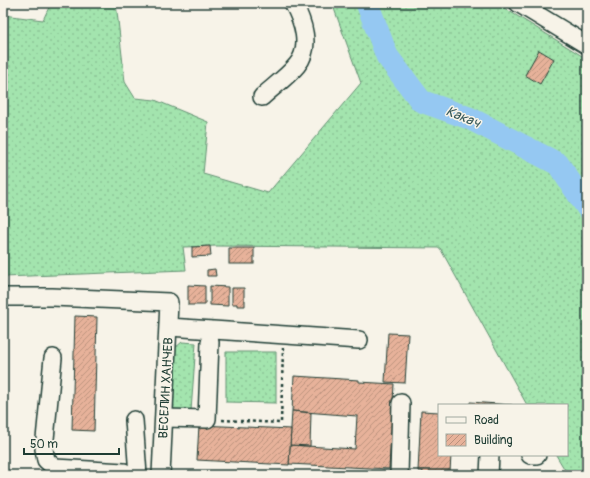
<svg xmlns="http://www.w3.org/2000/svg" width="590" height="478" font-family="Pangolin,sans-serif">
  <style>
    .grass { fill: url(#grass-dots); stroke: #619071 }
    .lines { fill: none; stroke-linecap: round; stroke-linejoin: round }
    .river { stroke: #95c8f2; stroke-width: 23 }
    .building { fill: url(#building-hatch); stroke: #1f3d34 }
    .minor-casing { stroke: #1f3d34; stroke-width: 20 }
    .path { stroke: #1f3d34; stroke-width: 2.5; stroke-dasharray: 3 3; stroke-linecap: butt }
    .minor { stroke: #f7f3e8; stroke-width: 17 }
    .labels { text-anchor: middle; dominant-baseline: central; stroke-width: 3; stroke-linejoin: round; paint-order: stroke }
    .street-label { font-size: 13px; fill: #1f3d34; stroke: #f7f3e8 }
    .water-label { font-size: 14px; font-style: italic; fill: #37595a; stroke: #f7f3e8 }
  </style>
  <defs>
    <pattern id="grass-dots" width="8" height="8" patternUnits="userSpaceOnUse"><rect width="8" height="8" fill="#a3e4ae"/><path d="M2 2h.1M6 6h.1" fill="none" stroke="#8cc496" stroke-width="1.8" stroke-linecap="round"/></pattern>
    <pattern id="building-hatch" width="6" height="6" patternUnits="userSpaceOnUse"><rect width="6" height="6" fill="#e7b29a"/><path d="M-1 1l2-2M0 6l6-6M5 7l2-2" fill="none" stroke="#bb927e"/></pattern>
  </defs>
  <rect width="100%" height="100%" fill="#f7f3e8"/>
  <filter id="ink" filterUnits="userSpaceOnUse"><feTurbulence type="fractalNoise" baseFrequency=".025" numOctaves="2"/><feDisplacementMap in="SourceGraphic" scale="8" xChannelSelector="R" yChannelSelector="G"/><feConvolveMatrix kernelMatrix="1 2 1 2 8 2 1 2 1" color-interpolation-filters="sRGB"/></filter>
  <g filter="url(#ink)">
    <!-- grass -->
    <g class="grass">
      <polygon points="51,3 116,3 125,82 135,98 155,100 208,122 203,174 268,193 361,83 332,3 496,3 587,59 587,475 568,475 556,455 567,455 567,405 527,405 440,248 217,246 183,247 186,270 3,277 3,15 43,20"/>
      <polygon points="182,342 196,343 191,411 172,410 173,356 175,348"/>
      <polygon points="226,352 276,352 276,403 226,402"/>
    </g>
    <g class="lines">
      <!-- river -->
      <polyline class="river" points="367,3 387,56 421,101 469,118 558,164 587,207"/>
    </g>
    <!-- building -->
    <g class="building">
      <polygon points="539,50 554,59 540,84 525,75"/>
      <polygon points="210,246 211,256 192,257 192,247"/>
      <rect x="229" y="248" width="25" height="16"/>
      <polygon points="215,269 216,276 207,276 207,270"/>
      <polygon points="188,285 205,286 205,305 188,305"/>
      <polygon points="210,286 228,287 228,306 210,305"/>
      <polygon points="232,288 244,288 244,300 245,300 245,306 237,306 237,304 232,304"/>
      <polygon points="75,316 97,317 94,431 72,430"/>
      <polygon points="388,333 408,334 405,383 385,382"/>
      <polygon points="294,376 359,380 359,382 394,384 389,469 289,464 290,445 355,449 357,416 292,411"/>
      <polygon points="470,402 512,405 470,405"/>
      <polygon points="292,411 311,413 310,446 290,445"/>
      <polygon points="421,411 439,412 439,455 451,455 450,472 455,472 455,475 422,475 423,471 418,471"/>
      <polygon points="199,425 291,429 289,465 197,460"/>
    </g>
    <g class="lines">
      <defs>
        <g id="minor">
          <polyline points="518,3 587,45"/>
          <path d="M 262,97 C 273,87 287,77 297,65 C 312,47 303,21 293,3"/>
          <polyline points="3,297 52,297 169,302 161,475"/>
          <polyline points="169,327 359,340"/>
          <polyline points="53,358 44,449 46,460 55,468 124,472 130,475"/>
          <polyline points="164,418 207,419 210,342"/>
          <polyline points="134,420 138,475"/>
          <polyline points="530,455 537,455"/>
          <polyline points="399,475 401,403"/>
          <polyline points="489,475 490,455"/>
        </g>
      </defs>
      <!-- minor casing -->
      <use href="#minor" class="minor-casing"/>
      <!-- path -->
      <polyline class="path" points="222,420 281,423 283,348"/>
      <!-- minor -->
      <use href="#minor" class="minor"/>
    </g>
  </g>
  <g class="labels">
    <!-- street labels -->
    <g class="street-label">
      <text transform="translate(166 388) rotate(-87)">ВЕСЕЛИН ХАНЧЕВ</text>
    </g>
    <!-- water labels -->
    <g class="water-label">
      <text transform="translate(463 117) rotate(22)">Какач</text>
    </g>
  </g>
  <!-- margin -->
  <rect width="590" height="478" fill="none" stroke="#f7f3e8" stroke-width="16"/>
  <rect x="8" y="8" width="574" height="462" fill="none" stroke="#1f3d34" stroke-width="1.5" filter="url(#ink)"/>
  <!-- legend -->
  <rect x="438" y="404" width="130" height="52" fill="#f7f3e8" stroke="#a1aaa0"/>
  <rect x="446" y="417" width="20" height="6" fill="#f7f3e8" stroke="#a1aaa0"/>
  <text x="474" y="424" font-size="12" fill="#1f3d34">Road</text>
  <rect x="446" y="434" width="20" height="12" fill="url(#building-hatch)" stroke="#a1aaa0"/>
  <text x="474" y="444" font-size="12" fill="#1f3d34">Building</text>
  <!-- scale -->
  <path d="M24 448v6h95v-6" fill="none" stroke="#1f3d34" stroke-width="2"/>
  <text x="30" y="448" font-size="12" fill="#1f3d34" stroke="#f7f3e8" stroke-width="3" paint-order="stroke">50 m</text>
</svg>
